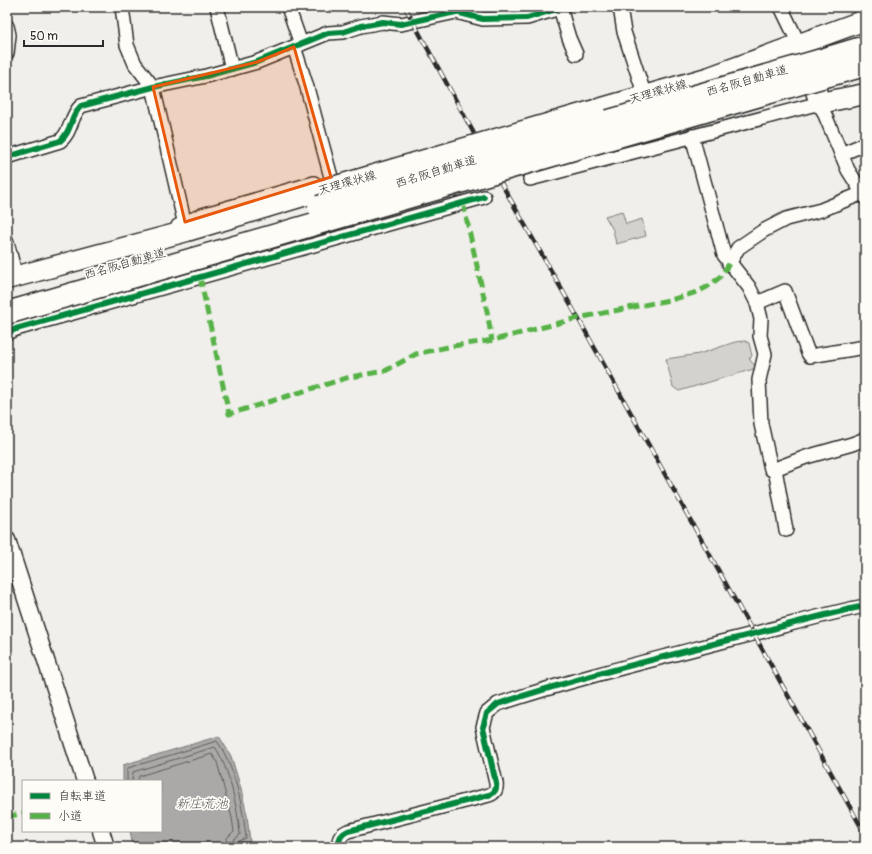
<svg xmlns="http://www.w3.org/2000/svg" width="872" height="854" font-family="Pangolin,'Klee One',sans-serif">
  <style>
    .green { fill: #d3d2cf; stroke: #7f7e7d }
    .water { fill: #aaa9a7; stroke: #777775 }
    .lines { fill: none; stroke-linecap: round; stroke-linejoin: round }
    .shore { stroke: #5e5d5d; stroke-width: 1 }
    .minor-casing { stroke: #2b2b2b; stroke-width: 16 }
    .tertiary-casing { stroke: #2b2b2b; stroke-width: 19 }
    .primary-casing { stroke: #2b2b2b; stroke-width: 23 }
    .motorway-casing { stroke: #2b2b2b; stroke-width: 25 }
    .minor { stroke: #fdfcf7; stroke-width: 13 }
    .tertiary { stroke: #fdfcf7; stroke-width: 16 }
    .primary { stroke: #fdfcf7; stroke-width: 20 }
    .motorway { stroke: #fdfcf7; stroke-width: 22 }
    .rail-casing { stroke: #2b2b2b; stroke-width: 4.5 }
    .rail { stroke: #fdfcf7; stroke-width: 3; stroke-dasharray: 9; stroke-linecap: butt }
    .primary-bridge-casing { stroke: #2b2b2b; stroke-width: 23; stroke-linecap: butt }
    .motorway-bridge-casing { stroke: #2b2b2b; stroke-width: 25; stroke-linecap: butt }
    .primary-bridge { stroke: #fdfcf7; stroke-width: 20 }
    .motorway-bridge { stroke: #fdfcf7; stroke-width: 22 }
    .quiet { stroke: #56b246; stroke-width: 5; stroke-dasharray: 10 5; stroke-linecap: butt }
    .cycleway-casing { stroke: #fdfcf7; stroke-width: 8 }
    .cycleway { stroke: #00873e; stroke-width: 6 }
    .marked { fill: #e8590c; fill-opacity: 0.2; stroke: #e8590c; stroke-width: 3; stroke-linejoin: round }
    .labels { text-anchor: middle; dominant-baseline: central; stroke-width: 3.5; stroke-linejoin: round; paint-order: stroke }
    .street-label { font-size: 12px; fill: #2b2b2b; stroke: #fdfcf7 }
    .water-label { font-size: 13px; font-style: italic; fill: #575756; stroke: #fdfcf7 }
  </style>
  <rect width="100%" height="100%" fill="#f0efeb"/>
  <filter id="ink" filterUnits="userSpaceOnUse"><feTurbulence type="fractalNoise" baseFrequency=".025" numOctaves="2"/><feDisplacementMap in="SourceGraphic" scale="8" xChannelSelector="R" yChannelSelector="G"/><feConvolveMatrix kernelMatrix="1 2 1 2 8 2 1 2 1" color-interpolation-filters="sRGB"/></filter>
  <g filter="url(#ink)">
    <!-- green -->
    <g class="green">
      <polygon points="622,211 626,224 642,219 646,236 616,244 613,230 605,216"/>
      <polygon points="745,341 749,343 752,356 749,359 757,368 679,391 673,387 666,359 699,354 735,342"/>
    </g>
    <!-- water -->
    <polygon class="water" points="219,736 231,756 240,785 247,815 250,842 234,847 133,847 130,831 161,831 161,781 123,781 123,765"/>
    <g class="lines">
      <!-- shore -->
      <g class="shore">
        <path d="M 127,781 L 127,770 L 128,768 L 217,741 C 235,767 243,807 246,838 L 237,842 L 236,847"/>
        <path d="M 132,781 L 133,772 L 215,747 C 229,767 238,810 240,835 L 233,840 L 231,847"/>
        <polyline points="138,781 139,776 212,754 217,762 232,818 234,831 227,838 225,847"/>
      </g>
      <defs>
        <g id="minor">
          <polyline points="122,7 127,45 135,64 153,87 186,229"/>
          <polyline points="217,7 232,69"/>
          <polyline points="288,7 301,44"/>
          <polyline points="620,7 624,32 642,87"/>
          <polyline points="781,7 799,44"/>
          <polyline points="560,8 569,38 576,54"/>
          <polyline points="7,26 9,35 7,53"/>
          <polyline points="294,47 306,84 331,177"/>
          <polyline points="692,136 724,255 749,287 757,303 785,291 808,353 810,356 865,347"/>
          <polyline points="841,154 865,144"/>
          <path d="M 7,157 L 60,141 C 72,132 70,116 81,106 L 153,87 L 206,76 L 257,62 L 328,33 L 343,32 L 361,26 L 383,22 L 401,24 L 456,12 L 483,19 L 527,18 L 563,7"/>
          <polyline points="530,179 820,103 848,170 865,197"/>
          <polyline points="178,226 202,215 314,183"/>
          <polyline points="7,242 16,277"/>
          <polyline points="729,264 738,248 763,231 786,219 821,210 863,193"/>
          <polyline points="757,303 761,319 760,336 765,354 759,380 761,424 771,469 772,470 806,457 852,444 865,439"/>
          <polyline points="7,333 16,329 484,197"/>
          <polyline points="775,469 786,530"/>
          <path d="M 339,847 C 338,839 341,834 348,831 L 489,795 C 495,793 497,789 496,783 L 483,727 L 487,713 L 498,704 C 574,679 652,660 729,640 C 775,629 819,615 865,606"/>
        </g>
        <g id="tertiary">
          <polyline points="7,540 85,781"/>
          <polyline points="101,831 106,847"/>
        </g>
        <g id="primary">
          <polyline points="807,65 820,103 865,94"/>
          <polyline points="595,110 710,77 865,20"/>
          <polyline points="7,279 187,231 333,187"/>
        </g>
        <g id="motorway">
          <polyline points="825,59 865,47"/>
          <polyline points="829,75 865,65"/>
        </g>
      </defs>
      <!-- minor casing -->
      <use href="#minor" class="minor-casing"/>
      <!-- tertiary casing -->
      <use href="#tertiary" class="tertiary-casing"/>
      <!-- primary casing -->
      <use href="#primary" class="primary-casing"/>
      <!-- motorway casing -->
      <use href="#motorway" class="motorway-casing"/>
      <!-- minor -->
      <use href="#minor" class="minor"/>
      <!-- tertiary -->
      <use href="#tertiary" class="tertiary"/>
      <!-- primary -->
      <use href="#primary" class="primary"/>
      <!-- motorway -->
      <use href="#motorway" class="motorway"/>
      <defs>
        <polyline id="rail" points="405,7 501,183 578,318 865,834"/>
      </defs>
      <!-- rail casing -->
      <use href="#rail" class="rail-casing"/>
      <!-- rail -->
      <use href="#rail" class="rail"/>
      <defs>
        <polyline id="primary-bridge" points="333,187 595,110"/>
        <g id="motorway-bridge">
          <polyline points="319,207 498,153 825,59"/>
          <polyline points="7,313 829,75"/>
        </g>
      </defs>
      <!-- primary-bridge casing -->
      <use href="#primary-bridge" class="primary-bridge-casing"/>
      <!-- motorway-bridge casing -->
      <use href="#motorway-bridge" class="motorway-bridge-casing"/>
      <!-- primary-bridge -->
      <use href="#primary-bridge" class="primary-bridge"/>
      <!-- motorway-bridge -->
      <use href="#motorway-bridge" class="motorway-bridge"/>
      <!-- quiet -->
      <g class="quiet">
        <polyline points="463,203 487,311 492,341"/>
        <polyline points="200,277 229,414 350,377 385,371 416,354 452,346 494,340 578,318 674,299 697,292 707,287 719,278 729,264"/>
        <polyline points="7,817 23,813"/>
      </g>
      <defs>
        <g id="cycleway">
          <path d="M 7,157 L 60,141 C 72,132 70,116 81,106 L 153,87 L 206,76 L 257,62 L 328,33 L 343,32 L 361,26 L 383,22 L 401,24 L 456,12 L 483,19 L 527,18 L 563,7"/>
          <polyline points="7,333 16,329 484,197"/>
          <path d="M 339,847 C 338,839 341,834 348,831 L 489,795 C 495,793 497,789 496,783 L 483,727 L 487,713 L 498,704 C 574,679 652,660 729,640 C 775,629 819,615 865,606"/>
        </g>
      </defs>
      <!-- cycleway casing -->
      <use href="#cycleway" class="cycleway-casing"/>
      <!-- cycleway -->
      <use href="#cycleway" class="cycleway"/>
    </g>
  </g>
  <!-- marked area -->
  <path class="marked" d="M 294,47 L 331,177 L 185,222 L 153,87 L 257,62 Z"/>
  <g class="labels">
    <!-- street labels -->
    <g class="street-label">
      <text transform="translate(747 81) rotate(-16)">西名阪自動車道</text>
      <text transform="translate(658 92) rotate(-16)">天理環状線</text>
      <text transform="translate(436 172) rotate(-17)">西名阪自動車道</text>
      <text transform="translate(347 183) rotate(-16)">天理環状線</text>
      <text transform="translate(125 264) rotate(-16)">西名阪自動車道</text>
    </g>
    <!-- water labels -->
    <g class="water-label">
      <text x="202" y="804">新庄荒池</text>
    </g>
  </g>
  <!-- margin -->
  <rect width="872" height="854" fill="none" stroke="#fdfcf7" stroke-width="24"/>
  <rect x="12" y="12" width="848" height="830" fill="none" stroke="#2b2b2b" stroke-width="1.5" filter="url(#ink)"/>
  <!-- legend -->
  <rect x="22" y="780" width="140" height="52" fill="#fdfcf7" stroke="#a9a8a5"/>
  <rect x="30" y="793" width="20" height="6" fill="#00873e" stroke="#a9a8a5"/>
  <text x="58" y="800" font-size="12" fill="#2b2b2b">自転車道</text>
  <rect x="30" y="813" width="20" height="6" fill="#56b246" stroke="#a9a8a5"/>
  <text x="58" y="820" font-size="12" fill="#2b2b2b">小道</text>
  <!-- scale -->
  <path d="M24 40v6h79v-6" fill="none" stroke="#2b2b2b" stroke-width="2"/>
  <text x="30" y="40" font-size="12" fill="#2b2b2b" stroke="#fdfcf7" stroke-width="3" paint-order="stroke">50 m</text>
</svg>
